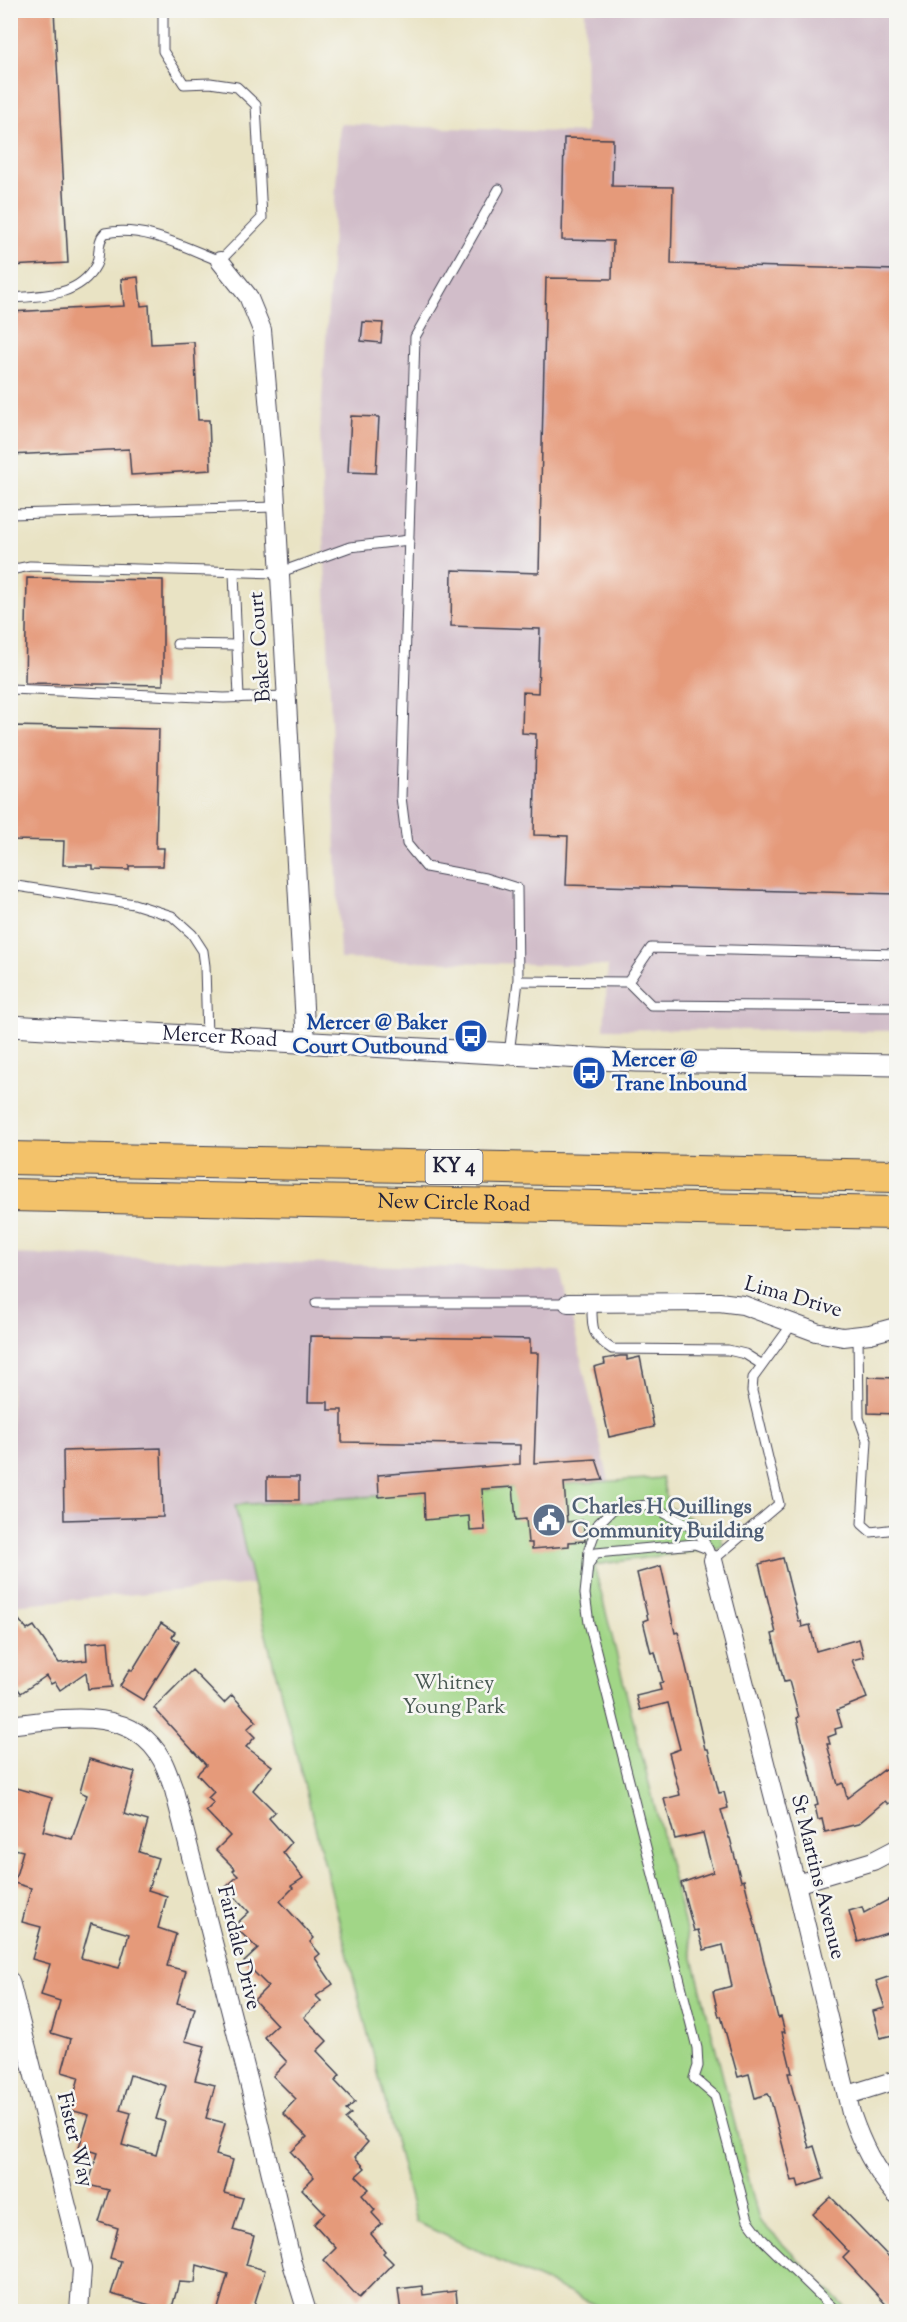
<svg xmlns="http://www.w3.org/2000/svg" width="907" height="2322" font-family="'Sorts Mill Goudy',serif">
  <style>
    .industrial { fill: #d1bdc9 }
    .green { fill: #a1d687; stroke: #627c61; stroke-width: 1.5 }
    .building { fill: #e59a7a; fill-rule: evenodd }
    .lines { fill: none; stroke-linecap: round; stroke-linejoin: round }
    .service-casing { stroke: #403f50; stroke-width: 11 }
    .minor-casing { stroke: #403f50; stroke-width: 20 }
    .tertiary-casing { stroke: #403f50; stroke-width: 23 }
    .motorway-casing { stroke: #403f50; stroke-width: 34 }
    .service { stroke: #fff; stroke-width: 9 }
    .minor { stroke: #fff; stroke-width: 18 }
    .tertiary { stroke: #fff; stroke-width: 21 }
    .motorway { stroke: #f3c26a; stroke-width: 32 }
    .labels { text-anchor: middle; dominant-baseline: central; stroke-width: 5; stroke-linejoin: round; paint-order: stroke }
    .shield { fill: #f6f6f2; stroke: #626272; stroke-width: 1.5 }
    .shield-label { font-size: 20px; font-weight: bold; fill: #22223b }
    .street-label { font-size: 21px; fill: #22223b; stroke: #f6f6f2 }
    .transit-label { font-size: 21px; font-weight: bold; fill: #164399; stroke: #f6f6f2; text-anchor: end }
    .service-label { font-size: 21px; font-weight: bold; fill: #4e5e75; stroke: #f6f6f2; text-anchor: start }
    .park-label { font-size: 21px; fill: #485852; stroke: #f6f6f2 }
  </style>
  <rect width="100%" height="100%" fill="#f6f6f2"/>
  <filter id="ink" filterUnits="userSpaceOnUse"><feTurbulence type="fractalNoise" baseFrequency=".0167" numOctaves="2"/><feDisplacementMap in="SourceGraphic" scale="12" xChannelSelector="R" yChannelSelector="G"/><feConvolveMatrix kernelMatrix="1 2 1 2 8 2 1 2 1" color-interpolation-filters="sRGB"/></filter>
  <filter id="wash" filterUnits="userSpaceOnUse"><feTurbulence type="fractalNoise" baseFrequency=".008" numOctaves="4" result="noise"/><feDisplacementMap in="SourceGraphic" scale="24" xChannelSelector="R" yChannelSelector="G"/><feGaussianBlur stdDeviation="1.35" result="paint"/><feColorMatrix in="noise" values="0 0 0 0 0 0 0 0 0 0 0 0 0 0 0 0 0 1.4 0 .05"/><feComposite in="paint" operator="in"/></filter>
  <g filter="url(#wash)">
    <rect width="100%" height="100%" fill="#e9e3c4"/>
    <!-- industrial -->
    <g class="industrial">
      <polygon points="585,11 896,11 896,1031 604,1029 608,966 340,959 320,431 340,124 586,133"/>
      <polygon points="11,1254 561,1271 609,1482 236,1505 253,1584 11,1605"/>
    </g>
    <!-- green -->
    <polygon class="green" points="662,1478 668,1507 721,1534 723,1547 594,1565 759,2220 849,2311 609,2311 416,2222 253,1584 235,1505"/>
    <g id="blocks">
      <!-- building -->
      <g class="building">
        <polygon points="10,10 54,10 68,263 10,266"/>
        <polygon points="564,138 613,139 612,186 673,187 671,264 897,270 897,894 566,885 568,836 534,835 536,734 522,733 523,692 538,693 540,629 451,626 452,570 539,573 546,278 612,279 613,241 562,240"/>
        <polygon points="138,277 141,306 149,305 151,344 194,342 198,420 209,420 211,470 131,475 129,449 10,455 10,312 124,306 121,279"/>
        <polygon points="363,322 383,323 381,343 361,341"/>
        <polygon points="351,416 379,417 376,473 348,472"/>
        <polygon points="27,578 163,580 163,685 25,683"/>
        <polygon points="10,726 159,729 156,848 164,848 163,866 129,866 129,870 93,869 93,865 63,865 64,841 10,840"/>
        <polygon points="310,1336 530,1339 530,1353 538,1353 534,1463 596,1459 603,1480 564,1483 567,1522 583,1520 585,1541 569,1542 569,1546 532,1549 532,1543 528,1543 526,1519 516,1520 513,1487 482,1489 485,1530 470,1531 469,1516 425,1520 424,1493 379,1497 378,1475 520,1464 520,1445 342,1442 342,1410 328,1410 328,1402 308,1402"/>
        <polygon points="620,1356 627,1356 627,1360 640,1357 654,1427 609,1437 594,1367 605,1364 604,1359"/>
        <polygon points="868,1377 897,1378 897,1414 868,1413"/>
        <polygon points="161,1448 163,1517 64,1520 63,1451"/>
        <rect x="267" y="1477" width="32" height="23"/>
        <polygon points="783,1558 799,1622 801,1621 802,1627 810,1625 816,1651 859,1639 864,1657 852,1660 867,1698 837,1710 842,1727 835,1729 836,1734 828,1737 830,1744 827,1744 838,1785 843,1783 847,1798 897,1760 897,1797 888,1804 885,1801 858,1824 825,1832 822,1819 818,1820 815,1806 818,1805 798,1722 797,1718 799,1717 789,1681 784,1682 772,1634 776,1633 759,1564"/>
        <polygon points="661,1566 669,1601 668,1601 675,1633 678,1632 705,1749 708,1749 719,1793 724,1792 728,1808 721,1810 729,1838 730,1838 741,1881 744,1880 778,2018 781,2017 785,2032 782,2032 792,2073 788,2073 796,2103 797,2103 809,2148 814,2146 824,2179 799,2187 797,2180 792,2181 770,2097 768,2094 755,2098 749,2074 738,2077 721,2016 719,2017 713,1991 732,1986 723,1945 704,1950 698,1930 694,1931 681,1883 713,1872 703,1833 675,1839 664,1799 680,1795 669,1753 680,1749 668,1703 640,1710 636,1696 661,1690 659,1683 663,1682 655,1652 651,1653 643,1621 648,1619 637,1573"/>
        <polygon points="19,1620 27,1630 34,1626 59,1663 87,1660 86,1643 108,1641 112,1687 88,1689 86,1672 60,1690 55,1682 51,1684 46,1676 21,1693 10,1678 10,1627"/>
        <polygon points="161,1623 175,1632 172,1637 179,1642 143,1700 120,1686 130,1669 132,1671"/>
        <polygon points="192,1670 224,1703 232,1695 256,1721 247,1729 255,1737 246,1747 272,1766 253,1790 275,1812 269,1818 291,1843 283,1852 303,1878 291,1886 293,1888 280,1901 314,1938 310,1942 320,1954 315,1958 333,1984 316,1996 321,2001 304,2017 327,2041 317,2051 340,2075 335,2081 355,2102 346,2110 351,2114 345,2119 368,2142 355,2157 365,2168 356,2176 369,2189 362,2195 375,2210 372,2213 382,2224 371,2234 385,2251 383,2253 393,2263 359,2298 324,2260 336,2248 314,2224 325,2213 302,2189 314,2177 291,2152 307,2137 283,2113 296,2099 273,2076 287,2062 264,2037 277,2025 254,2000 268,1986 244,1962 258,1949 234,1926 249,1912 226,1887 238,1876 233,1871 235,1869 216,1850 230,1836 206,1811 214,1803 208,1798 214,1792 197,1774 206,1765 154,1708"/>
        <path d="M 89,1759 L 135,1772 L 124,1814 L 148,1821 L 139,1852 L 158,1858 L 148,1890 L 167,1896 L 158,1928 L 176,1934 L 167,1966 L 186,1971 L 177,2003 L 195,2008 L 185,2041 L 205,2046 L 195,2080 L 215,2085 L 206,2118 L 225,2123 L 216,2155 L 233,2160 L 224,2193 L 243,2198 L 233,2230 L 254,2236 L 246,2265 L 265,2270 L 252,2312 L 217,2312 L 228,2274 L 197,2265 L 195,2283 L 179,2282 L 171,2311 L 111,2294 L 121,2261 L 110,2258 L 118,2228 L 99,2222 L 109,2190 L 88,2185 L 98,2153 L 79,2147 L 89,2115 L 70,2110 L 79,2077 L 62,2072 L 71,2039 L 51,2033 L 60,2001 L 41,1995 L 50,1964 L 32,1959 L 41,1927 L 22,1922 L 31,1888 L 14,1883 L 23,1851 L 10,1848 L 10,1786 L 52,1798 L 43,1831 L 72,1839 L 87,1795 L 80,1792 ZM 91,1923 L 129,1934 L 119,1968 L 81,1958 ZM 130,2075 L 166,2086 L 156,2119 L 165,2122 L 156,2155 L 122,2145 L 131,2113 L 120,2110 Z"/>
        <polygon points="897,1895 897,1930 858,1942 849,1911 862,1907 864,1913"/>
        <polygon points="897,1974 897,2034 880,2038 873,2011 885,2008 876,1981"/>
        <polygon points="831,2197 891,2259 889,2260 897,2269 897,2312 893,2312 843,2258 849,2252 813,2214"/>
        <polygon points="422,2286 423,2295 456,2291 458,2312 401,2312 398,2289"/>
      </g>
    </g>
  </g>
  <g filter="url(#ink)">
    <use href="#blocks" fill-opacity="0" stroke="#403f50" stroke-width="1.5"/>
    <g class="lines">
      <defs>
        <g id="service">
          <polyline points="499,189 415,337 401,797 407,844 426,867 485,878 517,888 518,981 509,1054"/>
          <path d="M 10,298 C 42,296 79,297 96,265 C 101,255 96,242 105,233 C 144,225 184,247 220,261 L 262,218 L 256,105 L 237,87 L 210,83 L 184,84 L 163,51 L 163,10"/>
          <polyline points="10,514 275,507"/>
          <polyline points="10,570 30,566 278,573 350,547 409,540"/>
          <polyline points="234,572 239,698"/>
          <polyline points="177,644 237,645"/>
          <polyline points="10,689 224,698 286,696"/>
          <polyline points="10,885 134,904 172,916 192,934 203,951 205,966 207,1038"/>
          <polyline points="518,981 628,982 651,948 896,954"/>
          <polyline points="628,982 651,1005 896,1007"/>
          <path d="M 592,1302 C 592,1327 590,1335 612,1349 L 728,1350 L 745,1354 L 761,1364"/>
          <polyline points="316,1303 568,1303"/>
          <polyline points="793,1323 753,1378 752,1391 779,1504 713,1560 708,1549 695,1544 596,1553 588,1565 585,1594 589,1623 697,2048 698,2066 694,2078 715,2096 748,2220 763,2240 837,2312"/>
          <polyline points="858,1335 859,1418 867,1440 862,1524 871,1532 896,1529"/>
          <polyline points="588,1563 589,1549 598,1524 613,1509 647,1505 659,1510 698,1531 708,1549"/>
        </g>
        <g id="minor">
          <polyline points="220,261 248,296 262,330 274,468 306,1043"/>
          <polyline points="568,1303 719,1302 743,1305 816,1332 843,1337 870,1334 896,1327"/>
          <path d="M 713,1560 L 796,1884 L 851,2113 C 862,2145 874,2169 896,2195"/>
          <path d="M 10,1725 C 62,1719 132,1704 162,1760 C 167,1769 170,1780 174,1790 L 255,2106 L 292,2263 L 307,2312"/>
          <polyline points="796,1884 873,1861 896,1849"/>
          <polyline points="10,1981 76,2242 82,2269 79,2312"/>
          <polyline points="848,2095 896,2080"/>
        </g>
        <g id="tertiary">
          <path id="s1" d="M 10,1026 L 636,1061 L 896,1065"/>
        </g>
        <g id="motorway">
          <polyline points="10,1158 896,1176"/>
          <path id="s2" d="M 10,1195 L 896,1213"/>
        </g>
      </defs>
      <!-- service casing -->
      <use href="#service" class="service-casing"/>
      <!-- minor casing -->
      <use href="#minor" class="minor-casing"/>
      <!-- tertiary casing -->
      <use href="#tertiary" class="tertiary-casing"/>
      <!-- motorway casing -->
      <use href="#motorway" class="motorway-casing"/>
      <!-- service -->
      <use href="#service" class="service"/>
      <!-- minor -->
      <use href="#minor" class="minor"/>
      <!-- tertiary -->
      <use href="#tertiary" class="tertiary"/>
      <!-- motorway -->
      <use href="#motorway" class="motorway"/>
    </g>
  </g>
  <!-- icons -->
  <defs>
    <symbol id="bus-disc" viewBox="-11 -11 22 22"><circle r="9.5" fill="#1a4fb4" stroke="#f6f6f2"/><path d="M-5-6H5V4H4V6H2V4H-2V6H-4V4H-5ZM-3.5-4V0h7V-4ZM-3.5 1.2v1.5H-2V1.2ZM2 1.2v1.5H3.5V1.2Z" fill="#fff"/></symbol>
    <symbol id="civic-disc" viewBox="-11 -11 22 22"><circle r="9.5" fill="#5c6f8a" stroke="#f6f6f2"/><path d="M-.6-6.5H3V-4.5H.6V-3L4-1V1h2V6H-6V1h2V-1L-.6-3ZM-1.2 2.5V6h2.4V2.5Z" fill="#fff"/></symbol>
  </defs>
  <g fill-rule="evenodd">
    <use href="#bus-disc" x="452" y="1017" width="38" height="38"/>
    <use href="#bus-disc" x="570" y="1054" width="38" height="38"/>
    <use href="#civic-disc" x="530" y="1501" width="38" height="38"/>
  </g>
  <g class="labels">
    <!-- shield labels -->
    <rect class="shield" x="425.5" y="1150" width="57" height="34" rx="4.5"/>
    <g class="shield-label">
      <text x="454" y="1167">KY 4</text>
    </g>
    <!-- street labels -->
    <g class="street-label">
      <text transform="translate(261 647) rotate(-94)">Baker Court</text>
      <text stroke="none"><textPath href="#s1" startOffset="210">Mercer Road</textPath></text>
      <text stroke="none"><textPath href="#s2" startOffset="444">New Circle Road</textPath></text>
      <text transform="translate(793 1298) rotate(16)">Lima Drive</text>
      <text transform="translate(817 1877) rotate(76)">St Martins Avenue</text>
      <text transform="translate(238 1948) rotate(76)">Fairdale Drive</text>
      <text transform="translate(74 2140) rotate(76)">Fister Way</text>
    </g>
    <!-- transit labels -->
    <g class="transit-label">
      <text x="448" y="1024">Mercer @ Baker<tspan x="448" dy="24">Court Outbound</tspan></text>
      <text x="612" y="1061" text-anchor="start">Mercer @<tspan x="612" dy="24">Trane Inbound</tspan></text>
    </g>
    <!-- service labels -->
    <g class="service-label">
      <text x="572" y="1508">Charles H Quillings<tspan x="572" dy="24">Community Building</tspan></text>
    </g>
    <!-- park labels -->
    <g class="park-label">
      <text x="454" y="1684">Whitney<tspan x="454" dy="24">Young Park</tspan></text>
    </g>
  </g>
  <!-- margin -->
  <rect width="907" height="2322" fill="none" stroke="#f6f6f2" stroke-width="36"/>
</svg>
